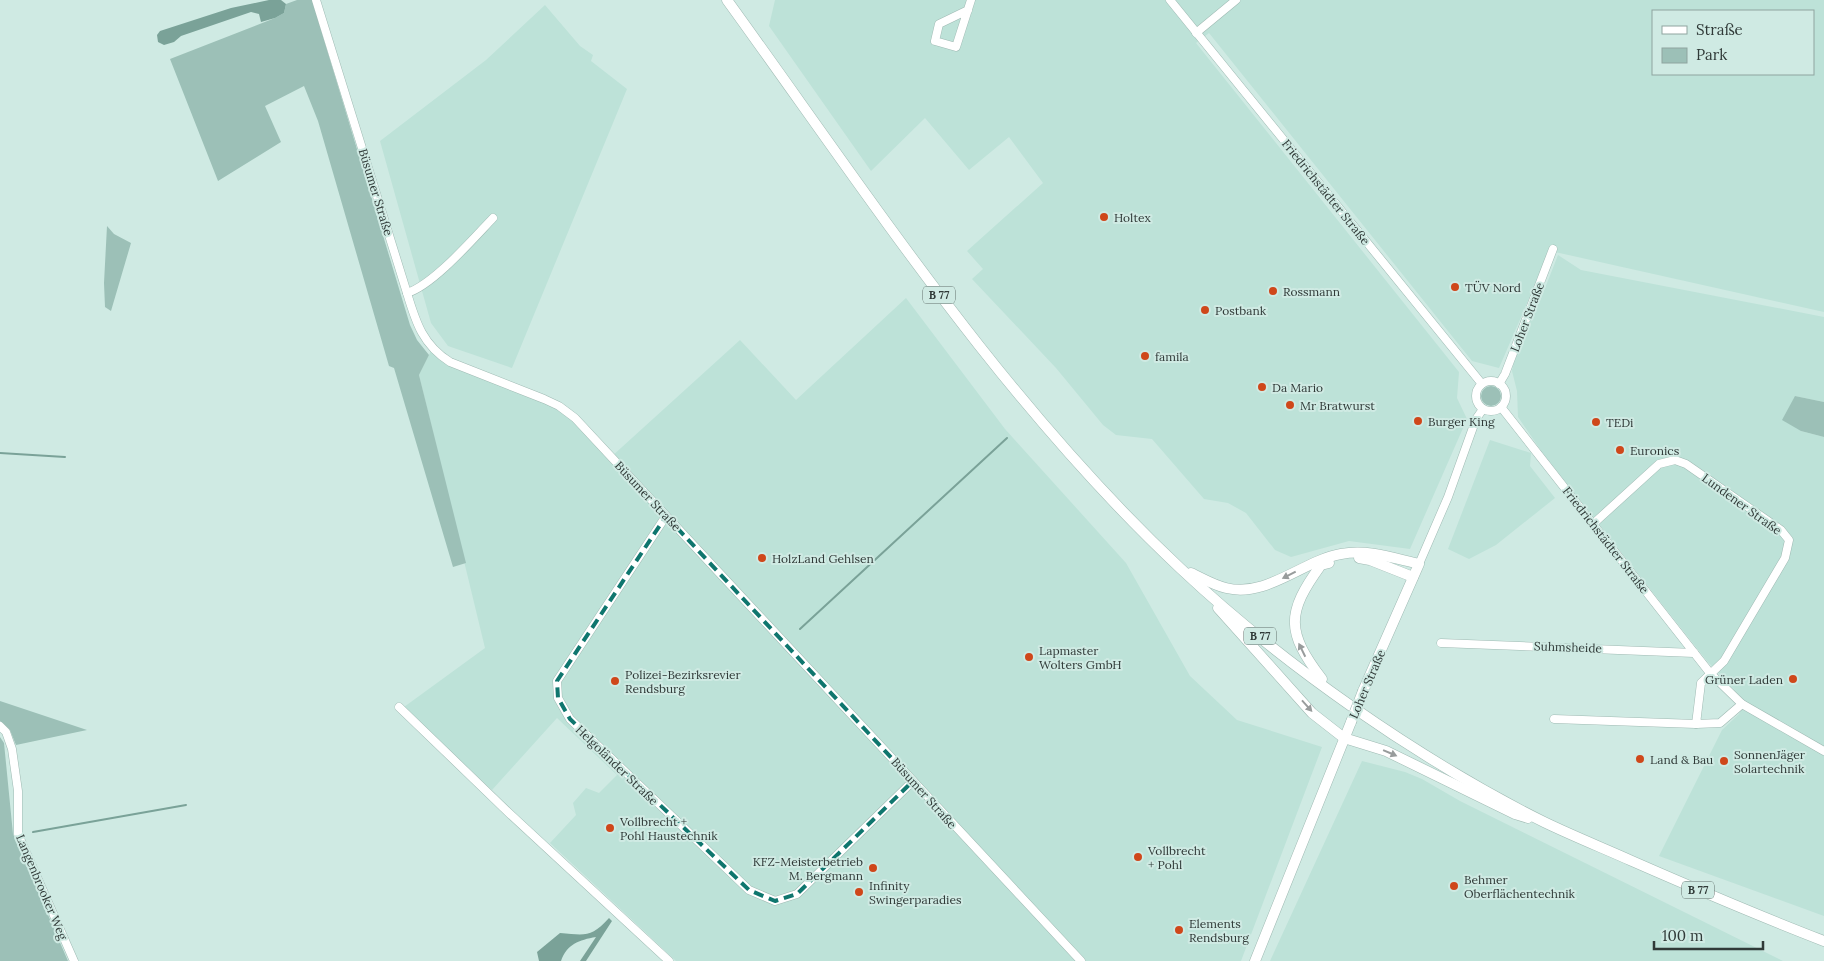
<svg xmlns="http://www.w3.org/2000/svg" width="1824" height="961" font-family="Lora,serif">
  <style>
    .built { fill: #bde2d8; fill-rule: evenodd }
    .green { fill: #9cc0b7 }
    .water { fill: #7aa298 }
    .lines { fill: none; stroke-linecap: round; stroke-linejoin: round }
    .stream { stroke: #7aa298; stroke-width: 2 }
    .minor-casing { stroke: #9fbab3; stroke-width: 9 }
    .major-casing { stroke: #9fbab3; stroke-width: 11 }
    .minor { stroke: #fff; stroke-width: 8 }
    .major { stroke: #fff; stroke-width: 10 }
    .major-bridge-casing { stroke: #9fbab3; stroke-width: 11; stroke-linecap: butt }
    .major-bridge { stroke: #fff; stroke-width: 10 }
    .oneway { fill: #989c9c }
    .marked { fill: none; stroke: #0f766e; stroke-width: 4; stroke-dasharray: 10 6; stroke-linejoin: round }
    .poi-dot { fill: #cf471a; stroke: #cfeae3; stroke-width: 2 }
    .labels { text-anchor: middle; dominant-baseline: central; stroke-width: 4; stroke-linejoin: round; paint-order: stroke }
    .shield { fill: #cfeae3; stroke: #606f6b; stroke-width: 1 }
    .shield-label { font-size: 11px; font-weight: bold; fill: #303a38 }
    .street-label { font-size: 12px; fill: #303a38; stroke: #cfeae3 }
    .poi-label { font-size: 12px; fill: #303a38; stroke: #cfeae3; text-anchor: start }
  </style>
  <rect width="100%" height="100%" fill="#cfeae3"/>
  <!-- built -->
  <g class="built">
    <path d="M 775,0 L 1824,0 L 1824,312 L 1555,252 L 1551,248 L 1499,368 L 1472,361 L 1209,33 L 1196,43 L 1459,372 L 1457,398 L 1467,419 L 1410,549 L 1349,541 L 1291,557 L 1275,550 L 1246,513 L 1228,503 L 1204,499 L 1152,439 L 1116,435 L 1103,425 L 1056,368 L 972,279 L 983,269 L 967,251 L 1043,183 L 1009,137 L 969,170 L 925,118 L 871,171 L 769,26 ZM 1653,11 L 1813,11 L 1813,74 L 1653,74 Z"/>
    <polygon points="545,5 580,46 593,55 591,61 627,89 512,368 448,346 431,323 380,141 486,60"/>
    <polygon points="1558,255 1581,270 1824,317 1824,402 1795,396 1801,431 1824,437 1824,916 1659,856 1722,730 1739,714 1745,701 1707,661 1542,452 1518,417 1517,391 1512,371 1516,351 1536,301 1540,301"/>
    <polygon points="906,298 1005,429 1126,563 1190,676 1237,720 1322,747 1241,961 676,961 550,843 576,815 573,803 586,788 599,793 617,775 557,718 492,790 404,707 485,648 419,375 432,349 438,355 559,406 611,457 740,340 796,400"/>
    <polygon points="1490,440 1531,453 1530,466 1555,498 1496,545 1469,559 1448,549"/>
    <polygon points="1362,761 1405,772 1422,779 1460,801 1783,961 1270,961"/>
  </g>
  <!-- green -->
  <g class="green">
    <polygon points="297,0 312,0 410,325 417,340 429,355 419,375 466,563 453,567 394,368 389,366 318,121 304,86 265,106 281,142 218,181 170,59 275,18 284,13 286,4"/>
    <polygon points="107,226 114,234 131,243 111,311 105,307 104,283"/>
    <circle cx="1491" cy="396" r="10"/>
    <polygon points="1795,396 1824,402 1824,437 1801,431 1782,420"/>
    <polygon points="0,701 87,730 16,745 10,730 0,721"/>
    <polygon points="0,737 4,743 13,834 68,961 0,961"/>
  </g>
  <!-- water -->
  <g class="water">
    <polygon points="269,0 281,0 286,4 284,13 275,18 261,22 259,14 251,12 181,36 174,42 164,45 158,42 157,35 160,31 231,8"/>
    <path d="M 609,918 L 612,921 L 586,961 L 580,961 L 596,937 C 579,940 567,944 561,961 L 539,961 L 537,952 L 560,933 C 585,935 591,938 609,918 Z"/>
  </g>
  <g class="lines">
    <!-- stream -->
    <g class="stream">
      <polyline points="0,453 65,457"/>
      <polyline points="800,629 1007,438"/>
      <polyline points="33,832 186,805"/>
    </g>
    <defs>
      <g id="minor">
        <path d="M 316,0 L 407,293 C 416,323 423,345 450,362 L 544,399 L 559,406 L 575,418 L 1081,961"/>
        <polyline points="1170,0 1482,384"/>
        <polyline points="968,10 939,24 935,41 956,47 971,0"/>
        <polyline points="1196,33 1236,0"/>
        <path d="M 407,293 C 433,285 473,239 493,218"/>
        <circle cx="1491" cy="396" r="15"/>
        <polyline points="1499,384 1505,374 1553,249"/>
        <polyline points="1501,407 1710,673 1742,704 1824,751"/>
        <polyline points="666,516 557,681 558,698 570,719 749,890 775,901 797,894 913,781"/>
        <polyline points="1593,524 1659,464 1675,460 1686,464 1781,530 1789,540 1785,558 1724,661 1701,683 1696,724 1720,723 1742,704"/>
        <polyline points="1419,564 1448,497 1476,419 1483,409"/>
        <polyline points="1441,643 1694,653"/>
        <polyline points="399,707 510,814 669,961"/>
        <polyline points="1554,719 1696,724"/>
        <polyline points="0,726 6,732 12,749 18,791 18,834 74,961"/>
      </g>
      <g id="major">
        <path d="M 727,0 C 869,196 1002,401 1180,568 C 1282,664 1418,759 1544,822 C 1573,836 1603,848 1632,861 C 1696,889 1759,916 1824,941"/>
        <polyline points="1359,558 1370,560 1413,577"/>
        <path d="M 1191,573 C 1202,578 1213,585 1226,588 C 1267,598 1302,561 1341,554 C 1368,549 1393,558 1419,564 L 1363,691"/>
        <polyline points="1218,608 1312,713 1344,738 1386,751 1515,814 1528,818"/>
        <path d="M 1322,679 C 1286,632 1286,613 1321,565 L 1329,563"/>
        <polyline points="1255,961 1351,722"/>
      </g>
    </defs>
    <!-- minor casing -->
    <use href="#minor" class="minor-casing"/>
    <!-- major casing -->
    <use href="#major" class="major-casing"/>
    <!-- minor -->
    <use href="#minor" class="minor"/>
    <!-- major -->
    <use href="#major" class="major"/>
    <defs>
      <polyline id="major-bridge" points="1351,722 1363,691"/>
    </defs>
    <!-- major-bridge casing -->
    <use href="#major-bridge" class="major-bridge-casing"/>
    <!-- major-bridge -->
    <use href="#major-bridge" class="major-bridge"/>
  </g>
  <!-- one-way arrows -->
  <defs><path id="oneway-solid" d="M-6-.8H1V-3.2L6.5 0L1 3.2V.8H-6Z" transform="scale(1.25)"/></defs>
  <g class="oneway">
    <use href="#oneway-solid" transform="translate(1289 575) rotate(153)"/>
    <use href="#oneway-solid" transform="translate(1302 650) rotate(-116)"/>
    <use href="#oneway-solid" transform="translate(1307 706) rotate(48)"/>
    <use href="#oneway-solid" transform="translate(1390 753) rotate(23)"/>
  </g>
  <!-- marked area -->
  <path class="marked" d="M 666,516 L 913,781 L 797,894 L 775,901 L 749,890 L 570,719 L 558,698 L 557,681 Z"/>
  <!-- markers -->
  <g class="poi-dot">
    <circle cx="1104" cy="217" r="5"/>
    <circle cx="1455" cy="287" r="5"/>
    <circle cx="1273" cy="291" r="5"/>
    <circle cx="1205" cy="310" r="5"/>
    <circle cx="1145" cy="356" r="5"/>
    <circle cx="1262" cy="387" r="5"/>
    <circle cx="1290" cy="405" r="5"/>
    <circle cx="1418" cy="421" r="5"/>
    <circle cx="1596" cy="422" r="5"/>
    <circle cx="1620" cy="450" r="5"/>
    <circle cx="762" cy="558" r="5"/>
    <circle cx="1029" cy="657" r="5"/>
    <circle cx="1793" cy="679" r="5"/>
    <circle cx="615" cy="681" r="5"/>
    <circle cx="1640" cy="759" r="5"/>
    <circle cx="1724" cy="761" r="5"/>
    <circle cx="610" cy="828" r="5"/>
    <circle cx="1138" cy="857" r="5"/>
    <circle cx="873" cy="868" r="5"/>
    <circle cx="1454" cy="886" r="5"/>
    <circle cx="859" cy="892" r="5"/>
    <circle cx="1179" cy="930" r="5"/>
  </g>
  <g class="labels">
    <!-- shield labels -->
    <g class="shield">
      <rect x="923" y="286.5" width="32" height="17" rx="4"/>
      <rect x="1244" y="627.5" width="32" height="17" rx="4"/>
      <rect x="1682" y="881.5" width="32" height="17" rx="4"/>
    </g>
    <g class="shield-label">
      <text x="939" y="295">B 77</text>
      <text x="1260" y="636">B 77</text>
      <text x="1698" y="890">B 77</text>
    </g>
    <!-- street labels -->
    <g class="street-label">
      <text transform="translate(376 192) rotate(73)">Büsumer Straße</text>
      <text transform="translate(1326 192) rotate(51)">Friedrichstädter Straße</text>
      <text transform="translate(1527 317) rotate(-69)">Loher Straße</text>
      <text transform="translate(648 496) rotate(47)">Büsumer Straße</text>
      <text transform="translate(1742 504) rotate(36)">Lundener Straße</text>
      <text transform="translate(1606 540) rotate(52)">Friedrichstädter Straße</text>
      <text transform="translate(1568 647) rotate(2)">Suhmsheide</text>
      <text transform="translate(1367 684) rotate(-67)">Loher Straße</text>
      <text transform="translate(617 765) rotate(44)">Helgoländer Straße</text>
      <text transform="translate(924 793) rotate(48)">Büsumer Straße</text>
      <text transform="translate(42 887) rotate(67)">Langenbrooker Weg</text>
    </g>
    <!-- poi labels -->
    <g class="poi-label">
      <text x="1114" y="217">Holtex</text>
      <text x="1465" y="287">TÜV Nord</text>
      <text x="1283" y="291">Rossmann</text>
      <text x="1215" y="310">Postbank</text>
      <text x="1155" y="356">famila</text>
      <text x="1272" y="387">Da Mario</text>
      <text x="1300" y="405">Mr Bratwurst</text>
      <text x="1428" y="421">Burger King</text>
      <text x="1606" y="422">TEDi</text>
      <text x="1630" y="450">Euronics</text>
      <text x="772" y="558">HolzLand Gehlsen</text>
      <text x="1039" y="650">Lapmaster<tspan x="1039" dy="14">Wolters GmbH</tspan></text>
      <text x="625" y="674">Polizei-Bezirksrevier<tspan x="625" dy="14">Rendsburg</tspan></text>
      <text x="1783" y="679" text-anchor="end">Grüner Laden</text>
      <text x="1734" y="754">SonnenJäger<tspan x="1734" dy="14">Solartechnik</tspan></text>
      <text x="1650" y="759">Land &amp; Bau</text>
      <text x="620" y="821">Vollbrecht +<tspan x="620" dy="14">Pohl Haustechnik</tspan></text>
      <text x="1148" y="850">Vollbrecht<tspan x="1148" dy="14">+ Pohl</tspan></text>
      <text x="863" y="861" text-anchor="end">KFZ-Meisterbetrieb<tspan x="863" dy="14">M. Bergmann</tspan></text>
      <text x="1464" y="879">Behmer<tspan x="1464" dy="14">Oberflächentechnik</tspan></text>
      <text x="869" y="885">Infinity<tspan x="869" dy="14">Swingerparadies</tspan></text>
      <text x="1189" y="923">Elements<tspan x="1189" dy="14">Rendsburg</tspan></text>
    </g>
  </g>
  <!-- legend -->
  <rect x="1652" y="10" width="162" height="65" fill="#cfeae3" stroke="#8fa49f"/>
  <rect x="1662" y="26" width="25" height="8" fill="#ffffff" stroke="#8fa49f"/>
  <text x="1696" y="35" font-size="15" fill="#303a38">Straße</text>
  <rect x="1662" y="48" width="25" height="15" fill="#9cc0b7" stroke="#8fa49f"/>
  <text x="1696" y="60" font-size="15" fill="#303a38">Park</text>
  <!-- scale -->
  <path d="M1654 941v8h109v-8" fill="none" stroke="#303a38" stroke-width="2.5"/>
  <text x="1662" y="941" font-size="15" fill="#303a38" stroke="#cfeae3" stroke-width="4" paint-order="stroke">100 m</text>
</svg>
